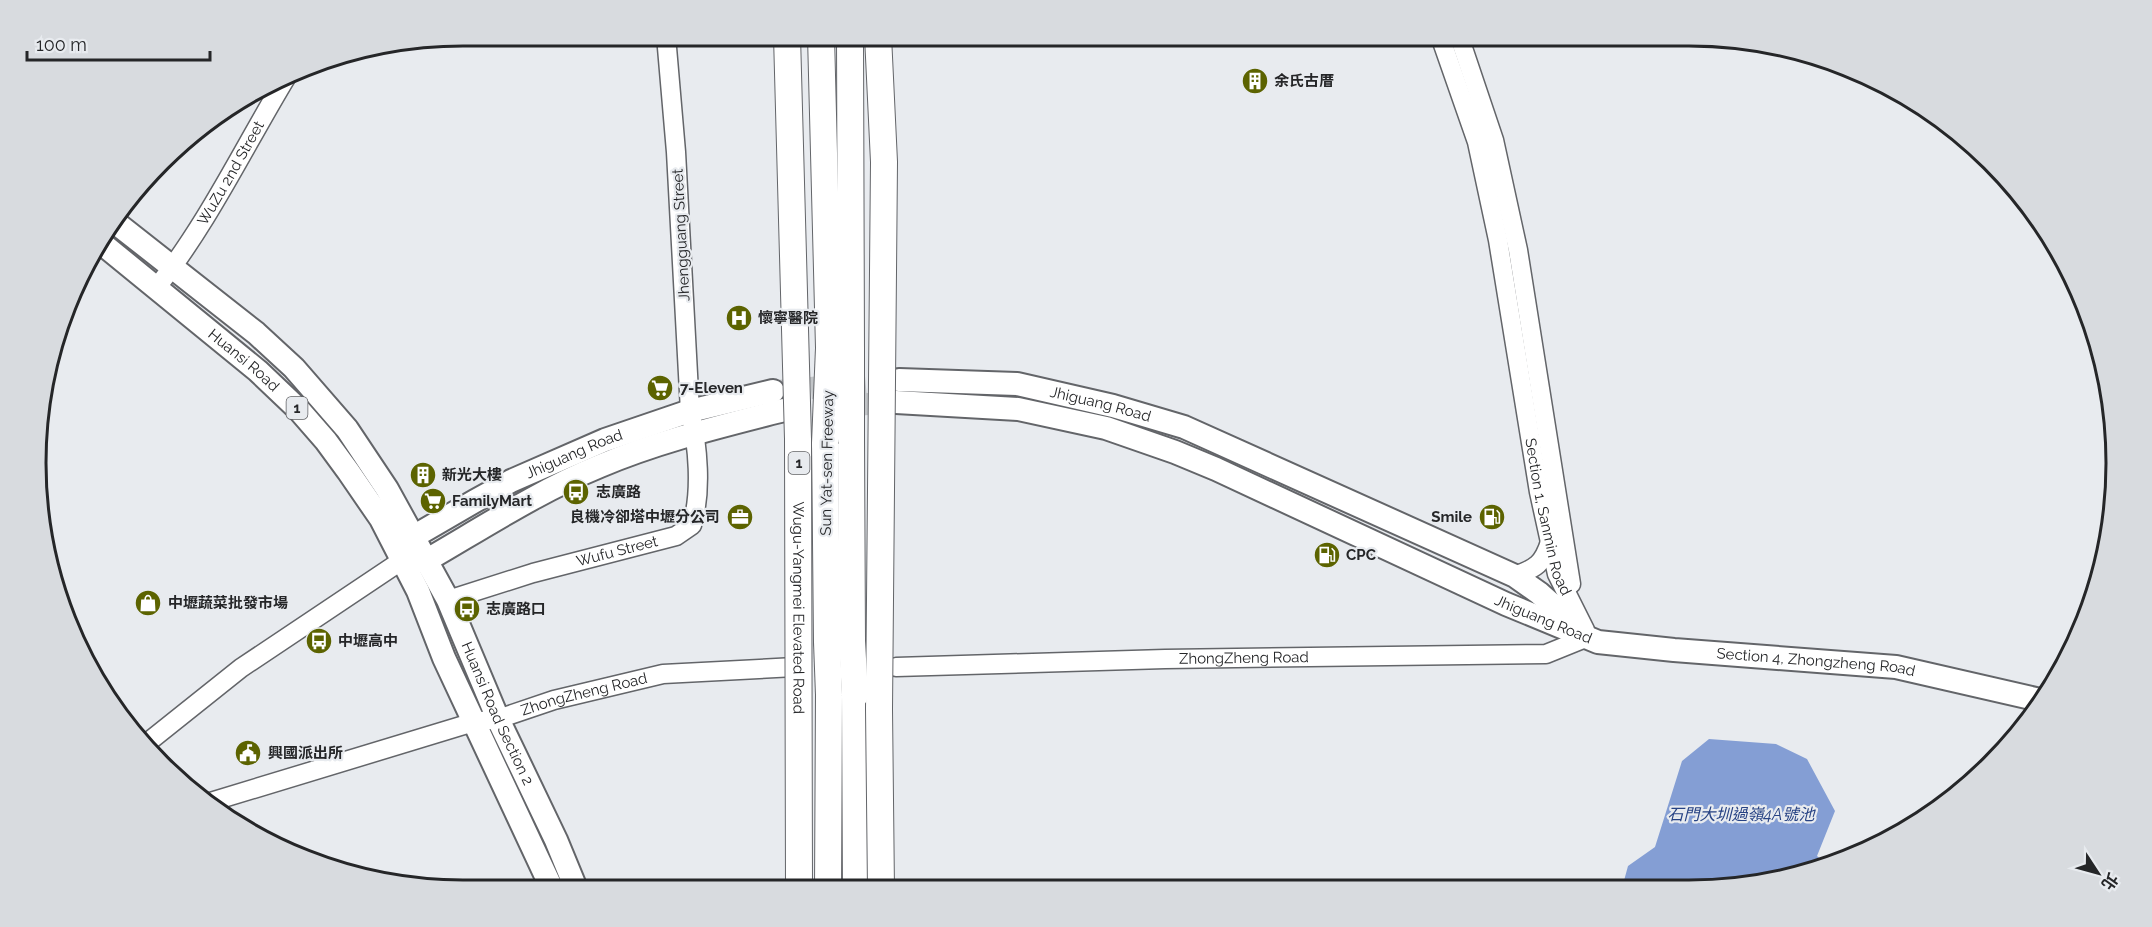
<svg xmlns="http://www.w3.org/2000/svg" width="2152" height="927" font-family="Raleway,'Noto Sans TC',sans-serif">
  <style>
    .water { fill: #849ed4 }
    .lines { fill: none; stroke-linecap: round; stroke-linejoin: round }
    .major-tunnel { stroke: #c1c4c7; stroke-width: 22; stroke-dasharray: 22 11; stroke-linecap: butt }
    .minor-casing { stroke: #636569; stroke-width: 21 }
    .major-casing { stroke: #636569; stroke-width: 26 }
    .highway-casing { stroke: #636569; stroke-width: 28 }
    .minor { stroke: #fff; stroke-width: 18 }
    .major { stroke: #fff; stroke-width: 22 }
    .highway { stroke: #fff; stroke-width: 26 }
    .highway-bridge-casing { stroke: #636569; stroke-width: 28; stroke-linecap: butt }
    .highway-bridge { stroke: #fff; stroke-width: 26 }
    .labels { text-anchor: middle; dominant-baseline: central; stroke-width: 4.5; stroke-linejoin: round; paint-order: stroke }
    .shield { fill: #e8ebef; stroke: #606164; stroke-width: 1.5 }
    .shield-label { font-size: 14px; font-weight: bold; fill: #252628 }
    .poi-label { font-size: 15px; font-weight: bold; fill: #252628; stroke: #e8ebef; text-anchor: start }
    .street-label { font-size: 15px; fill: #252628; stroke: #e8ebef }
    .water-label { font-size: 16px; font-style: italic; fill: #264284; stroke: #e8ebef }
    .rim { fill: none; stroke: #252628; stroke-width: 3 }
  </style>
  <rect width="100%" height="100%" fill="#e8ebef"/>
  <!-- water -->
  <polygon class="water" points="1709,739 1776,744 1807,759 1835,811 1817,856 1827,865 1745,887 1622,888 1628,866 1655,847 1682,761"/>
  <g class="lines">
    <!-- major-tunnel -->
    <g class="major-tunnel">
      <polyline points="778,391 898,380"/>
      <polyline points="784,410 896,402"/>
    </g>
    <defs>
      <g id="minor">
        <path id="s1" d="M 1440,36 L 1477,142 L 1498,240 L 1539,492 L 1557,574 L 1585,630"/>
        <polyline points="1459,36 1494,140 1518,250 1571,584"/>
        <path id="s2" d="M 157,287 C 208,223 244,147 287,76"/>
        <path d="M 1515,576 C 1536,568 1543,564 1550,542"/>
        <path id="s3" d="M 448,600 L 533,573 L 676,536 L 692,525 C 702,491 698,446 690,411 L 676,152 L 666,36"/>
        <path id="s4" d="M 896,667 L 1165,659 L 1546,654 L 1588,637"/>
        <polyline points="147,743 241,668 401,561"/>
        <path id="s5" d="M 207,803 L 474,722 L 498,719 L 554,700 L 663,674 L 795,667"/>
      </g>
      <g id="major">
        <path id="s6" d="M 116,223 L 256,333 L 294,368 L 347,429 L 387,489 L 448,600 L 498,719 L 556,840 L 577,891"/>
        <path id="s7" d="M 100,242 L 258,371 L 299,410 L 326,441 L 348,471 L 381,519 L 418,591 L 444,658 L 553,891"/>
        <path id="s8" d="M 899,380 L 1017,384 L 1113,406 L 1184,427 L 1515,576 L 1539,593 L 1576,626"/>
        <path id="s9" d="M 896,402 L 1018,409 L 1106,428 L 1175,452 L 1216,469 L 1506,604 L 1598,642 L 1674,650 L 1896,667 L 2040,700"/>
        <path id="s10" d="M 407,549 L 413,537 L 475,501 L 511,481 L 605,440 L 690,411 L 773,391"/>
        <path d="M 412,561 L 427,560 C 484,527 539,491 600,466 C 659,441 722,426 784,410"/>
      </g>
      <g id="highway">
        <polyline points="821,36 829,348"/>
        <polyline points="850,36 851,351"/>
        <polyline points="851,439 852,641"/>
        <polyline points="825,443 827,642"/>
        <polyline points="855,695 856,890"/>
        <polyline points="828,890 829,695"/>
      </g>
    </defs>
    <!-- minor casing -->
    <use href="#minor" class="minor-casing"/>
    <!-- major casing -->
    <use href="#major" class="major-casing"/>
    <!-- highway casing -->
    <use href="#highway" class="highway-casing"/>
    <!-- minor -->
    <use href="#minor" class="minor"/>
    <!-- major -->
    <use href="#major" class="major"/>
    <!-- highway -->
    <use href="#highway" class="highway"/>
    <defs>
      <g id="highway-bridge">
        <path id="s11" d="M 787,36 L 798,439 L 799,890"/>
        <polyline points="878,36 884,162 879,709 881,890"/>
        <polyline points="851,439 851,351"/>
        <polyline points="825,443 829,348"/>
        <polyline points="852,641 855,695"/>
        <polyline points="827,642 829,695"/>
      </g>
    </defs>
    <!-- highway-bridge casing -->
    <use href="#highway-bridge" class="highway-bridge-casing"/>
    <!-- highway-bridge -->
    <use href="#highway-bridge" class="highway-bridge"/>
  </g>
  <!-- icons -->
  <defs>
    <symbol id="building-disc" viewBox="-11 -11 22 22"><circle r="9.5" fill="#5c6300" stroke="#e8ebef"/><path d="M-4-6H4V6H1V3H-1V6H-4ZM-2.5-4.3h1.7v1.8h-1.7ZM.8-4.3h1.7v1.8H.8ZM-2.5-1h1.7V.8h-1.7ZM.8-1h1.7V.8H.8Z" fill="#fff"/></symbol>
    <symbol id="hospital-disc" viewBox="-11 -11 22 22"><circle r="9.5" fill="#5c6300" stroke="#e8ebef"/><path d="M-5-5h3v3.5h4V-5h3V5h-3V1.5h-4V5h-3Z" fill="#fff"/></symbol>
    <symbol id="supermarket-disc" viewBox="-11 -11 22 22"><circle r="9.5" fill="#5c6300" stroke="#e8ebef"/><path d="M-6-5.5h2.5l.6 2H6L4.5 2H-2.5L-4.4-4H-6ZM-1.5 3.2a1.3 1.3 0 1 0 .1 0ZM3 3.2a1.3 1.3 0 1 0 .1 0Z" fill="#fff"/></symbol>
    <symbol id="bus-disc" viewBox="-11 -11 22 22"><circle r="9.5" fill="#5c6300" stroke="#e8ebef"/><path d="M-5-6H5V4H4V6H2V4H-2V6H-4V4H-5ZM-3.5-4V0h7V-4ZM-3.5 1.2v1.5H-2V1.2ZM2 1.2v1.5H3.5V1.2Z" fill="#fff"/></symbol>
    <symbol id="office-disc" viewBox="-11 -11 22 22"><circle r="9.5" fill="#5c6300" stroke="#e8ebef"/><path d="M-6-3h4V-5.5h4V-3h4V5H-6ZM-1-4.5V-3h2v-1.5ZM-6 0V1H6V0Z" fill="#fff"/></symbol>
    <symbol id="fuel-disc" viewBox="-11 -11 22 22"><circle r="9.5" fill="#5c6300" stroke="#e8ebef"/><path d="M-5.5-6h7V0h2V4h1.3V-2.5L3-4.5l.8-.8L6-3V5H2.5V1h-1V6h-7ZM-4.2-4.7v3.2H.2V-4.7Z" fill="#fff"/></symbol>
    <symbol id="shop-disc" viewBox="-11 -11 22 22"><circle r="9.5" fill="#5c6300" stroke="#e8ebef"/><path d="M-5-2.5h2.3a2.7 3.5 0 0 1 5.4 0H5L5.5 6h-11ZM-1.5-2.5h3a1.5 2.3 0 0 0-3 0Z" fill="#fff"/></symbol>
    <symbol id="civic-disc" viewBox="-11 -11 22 22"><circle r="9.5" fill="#5c6300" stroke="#e8ebef"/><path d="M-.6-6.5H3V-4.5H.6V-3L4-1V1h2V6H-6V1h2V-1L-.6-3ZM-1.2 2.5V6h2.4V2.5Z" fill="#fff"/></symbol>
  </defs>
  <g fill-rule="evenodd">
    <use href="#building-disc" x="1240" y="66" width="30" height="30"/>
    <use href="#hospital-disc" x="724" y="303" width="30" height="30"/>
    <use href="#supermarket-disc" x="645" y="373" width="30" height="30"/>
    <use href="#building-disc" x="408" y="460" width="30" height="30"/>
    <use href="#bus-disc" x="561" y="477" width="30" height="30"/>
    <use href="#supermarket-disc" x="418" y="486" width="30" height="30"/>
    <use href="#office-disc" x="725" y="502" width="30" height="30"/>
    <use href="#fuel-disc" x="1477" y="502" width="30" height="30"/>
    <use href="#fuel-disc" x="1312" y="540" width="30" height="30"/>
    <use href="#shop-disc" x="133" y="588" width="30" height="30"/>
    <use href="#bus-disc" x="452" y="594" width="30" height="30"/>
    <use href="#bus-disc" x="304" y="626" width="30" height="30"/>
    <use href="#civic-disc" x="233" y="738" width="30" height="30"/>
  </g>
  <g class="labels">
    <!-- shield labels -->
    <g class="shield">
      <rect x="286.5" y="397" width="21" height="22" rx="4.5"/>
      <rect x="788.5" y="452" width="21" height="22" rx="4.5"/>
    </g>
    <g class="shield-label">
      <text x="297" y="408">1</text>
      <text x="799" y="463">1</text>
    </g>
    <!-- poi labels -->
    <g class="poi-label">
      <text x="1274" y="81">余氏古厝</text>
      <text x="758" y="318">懷寧醫院</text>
      <text x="680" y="388">7-Eleven</text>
      <text x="442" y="475">新光大樓</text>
      <text x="596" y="492">志廣路</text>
      <text x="452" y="501">FamilyMart</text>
      <text x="720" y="517" text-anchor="end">良機冷卻塔中壢分公司</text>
      <text x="1472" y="517" text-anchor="end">Smile</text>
      <text x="1346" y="555">CPC</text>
      <text x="168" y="603">中壢蔬菜批發市場</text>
      <text x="486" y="609">志廣路口</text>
      <text x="338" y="641">中壢高中</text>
      <text x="268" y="753">興國派出所</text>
    </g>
    <!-- street labels -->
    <g class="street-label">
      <text stroke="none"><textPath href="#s2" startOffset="136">WuZu 2nd Street</textPath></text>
      <text transform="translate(681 235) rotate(-93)">Jhengguang Street</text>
      <text stroke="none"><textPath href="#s7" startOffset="186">Huansi Road</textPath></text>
      <text stroke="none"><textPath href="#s8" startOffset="204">Jhiguang Road</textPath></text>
      <text stroke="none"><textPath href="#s10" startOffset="195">Jhiguang Road</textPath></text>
      <text transform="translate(827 463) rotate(-89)">Sun Yat-sen Freeway</text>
      <text stroke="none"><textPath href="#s1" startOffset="494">Section 1, Sanmin Road</textPath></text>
      <text stroke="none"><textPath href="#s3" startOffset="176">Wufu Street</textPath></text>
      <text stroke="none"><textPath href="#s11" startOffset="572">Wugu-Yangmei Elevated Road</textPath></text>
      <text stroke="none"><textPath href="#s9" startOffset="690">Jhiguang Road</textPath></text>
      <text stroke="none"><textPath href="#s4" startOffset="348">ZhongZheng Road</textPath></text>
      <text stroke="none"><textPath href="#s9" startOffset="968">Section 4, Zhongzheng Road</textPath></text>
      <text stroke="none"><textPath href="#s5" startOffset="393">ZhongZheng Road</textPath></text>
      <text stroke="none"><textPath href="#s6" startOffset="633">Huansi Road Section 2</textPath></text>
    </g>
    <!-- water labels -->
    <g class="water-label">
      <text x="1741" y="814">石門大圳過嶺4A號池</text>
    </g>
  </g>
  <!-- crop -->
  <path d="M0 0H2152V927H0ZM463 46H1689A417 417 0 0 1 2106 463V463A417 417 0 0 1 1689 880H463A417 417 0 0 1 46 463V463A417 417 0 0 1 463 46Z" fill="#d8dbdf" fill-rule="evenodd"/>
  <path class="rim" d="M463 46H1689A417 417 0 0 1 2106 463V463A417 417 0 0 1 1689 880H463A417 417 0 0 1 46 463V463A417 417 0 0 1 463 46Z"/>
  <!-- north arrow -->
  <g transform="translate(2098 873) rotate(126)" stroke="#e8ebef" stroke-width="4.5" paint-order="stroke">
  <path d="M0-4.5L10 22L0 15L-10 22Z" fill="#252628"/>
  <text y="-9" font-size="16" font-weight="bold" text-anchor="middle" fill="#252628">北</text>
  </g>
  <!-- scale -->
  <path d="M27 51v9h183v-9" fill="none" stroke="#252628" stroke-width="3"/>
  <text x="36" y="51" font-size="18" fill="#252628" stroke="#e8ebef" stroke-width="4.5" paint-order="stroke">100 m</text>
</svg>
